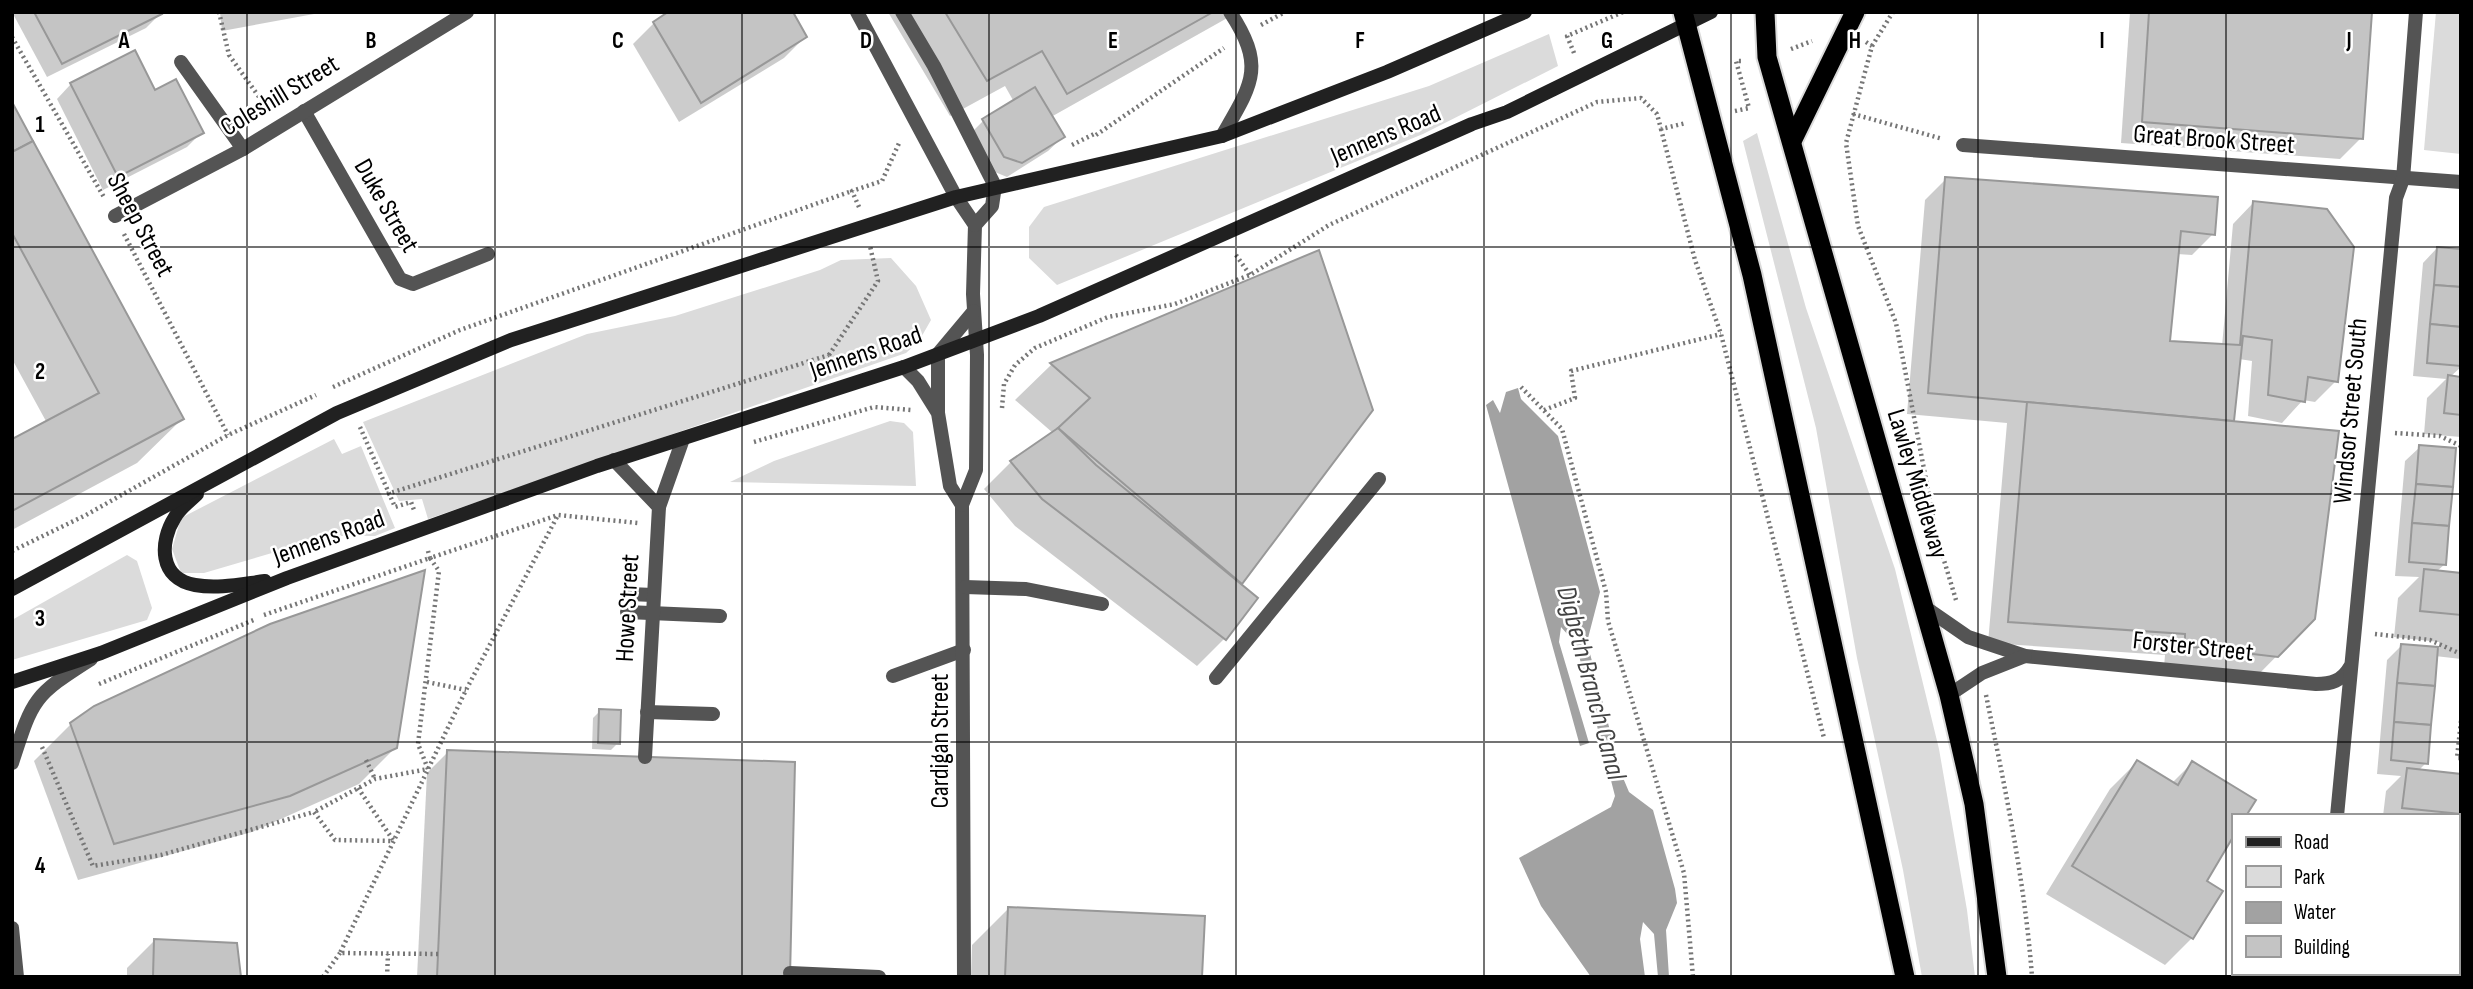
<svg xmlns="http://www.w3.org/2000/svg" width="2473" height="989" font-family="'Sofia Sans Condensed',sans-serif">
  <style>
    .green { fill: #dbdbdb }
    .water { fill: #a2a2a2 }
    .shadow { fill: #0003 }
    .building { fill: #c4c4c4; stroke: #989898; stroke-width: 2 }
    .lines { fill: none; stroke-linecap: round; stroke-linejoin: round }
    .trunk-casing { stroke: #dbdbdb; stroke-width: 23 }
    .path { stroke: #767676; stroke-width: 4.5; stroke-dasharray: 2 3.5; stroke-linecap: butt }
    .service { stroke: #545454; stroke-width: 14 }
    .minor { stroke: #545454; stroke-width: 14 }
    .secondary { stroke: #212121; stroke-width: 14 }
    .trunk { stroke: #000; stroke-width: 19 }
    .grid { fill: none; stroke: #000; stroke-width: 2; stroke-opacity: 0.55 }
    .labels { text-anchor: middle; dominant-baseline: central; stroke-width: 5; stroke-linejoin: round; paint-order: stroke }
    .street-label { font-size: 26px; fill: #000; stroke: #fff }
    .water-label { font-size: 28px; font-style: italic; fill: #434343; stroke: #fff }
    .grid-label { font-size: 23px; text-anchor: middle; font-weight: bold; fill: #000; stroke: #fff; stroke-width: 5; stroke-linejoin: round; paint-order: stroke }
  </style>
  <rect width="100%" height="100%" fill="#fff"/>
  <!-- green -->
  <g class="green">
    <polygon points="2436,12 2461,12 2461,154 2424,150"/>
    <polygon points="1549,34 1558,66 1423,134 1057,285 1029,258 1029,227 1044,207 1429,86"/>
    <polygon points="1757,133 1806,308 1895,569 1939,749 1967,910 1975,977 1922,977 1903,870 1857,658 1816,428 1743,141"/>
    <polygon points="891,258 916,286 931,320 919,341 906,353 428,519 422,499 399,501 363,422 587,334 675,316 820,270 841,260"/>
    <polygon points="890,421 904,423 913,432 916,486 730,482 774,461"/>
    <polygon points="334,439 342,454 361,446 395,528 375,536 330,536 204,573 181,573 172,549 181,518"/>
    <polygon points="127,555 137,561 152,608 147,620 12,660 12,620"/>
  </g>
  <!-- water -->
  <polygon class="water" points="1518,388 1521,399 1558,436 1600,592 1587,642 1621,773 1629,792 1653,810 1675,889 1677,903 1666,930 1669,977 1658,977 1654,934 1643,922 1640,939 1645,977 1591,977 1541,906 1519,858 1611,807 1615,796 1576,644 1561,627 1559,642 1589,743 1580,746 1486,405 1493,400 1500,413 1506,392"/>
  <!-- shadow -->
  <g class="shadow">
    <polygon points="12,12 159,12 160,14 146,28 47,77"/>
    <polygon points="220,12 325,12 222,31"/>
    <polygon points="888,12 1238,12 1051,117 1063,137 1048,151 1007,177 990,170 969,135 983,121 1014,102 1005,86 950,116"/>
    <polygon points="2130,12 2370,12 2361,138 2340,159 2121,143"/>
    <polygon points="654,23 805,37 784,58 679,122 633,44"/>
    <polygon points="71,84 154,92 201,133 187,147 103,190 57,99"/>
    <polygon points="12,106 182,419 137,463 12,530 12,441 47,423 12,359"/>
    <polygon points="1946,179 2213,234 2192,255 2177,254 2168,342 2222,346 2233,224 2254,202 2336,381 2315,402 2303,400 2282,423 2248,416 2252,361 2239,359 2232,423 2314,618 2256,677 2164,667 2165,655 1988,643 2007,423 1907,414 1925,200"/>
    <polygon points="2437,248 2461,250 2461,367 2450,377 2461,378 2461,437 2424,434 2427,398 2446,379 2413,376 2423,263"/>
    <polygon points="1318,253 1371,409 1240,585 1224,639 1197,666 1015,526 984,489 1011,462 1053,433 1015,400 1051,365"/>
    <polygon points="2420,447 2445,564 2436,572 2461,575 2461,659 2435,656 2426,763 2418,771 2461,775 2461,837 2457,837 2457,816 2383,816 2386,791 2401,776 2377,774 2387,660 2401,646 2439,649 2439,642 2394,637 2398,598 2419,577 2395,576 2405,461"/>
    <polygon points="600,711 618,743 611,750 592,749 593,718"/>
    <polygon points="71,724 396,747 359,784 252,832 78,880 34,761"/>
    <polygon points="448,752 787,977 417,977 427,773"/>
    <polygon points="2137,762 2172,783 2192,763 2233,816 2233,834 2204,882 2192,938 2165,965 2046,894 2110,789"/>
    <polygon points="1008,909 1201,977 971,977 972,945"/>
    <polygon points="154,941 239,977 127,977 127,968"/>
    <polygon points="2357,973 2403,973 2400,977 2356,977"/>
  </g>
  <!-- building -->
  <g class="building">
    <polygon points="34,12 161,12 162,14 62,64"/>
    <polygon points="668,12 793,12 807,37 701,103 653,22"/>
    <polygon points="945,12 1213,12 1067,94 1042,51 987,81"/>
    <polygon points="2149,12 2372,12 2363,139 2142,122"/>
    <polygon points="135,50 155,90 176,79 204,133 118,177 70,83"/>
    <polygon points="1035,87 1065,137 1022,163 1004,157 982,119"/>
    <polygon points="12,102 33,141 12,152"/>
    <polygon points="33,141 184,419 12,511 12,439 99,393 12,233 12,152"/>
    <polygon points="1945,177 2218,197 2215,235 2181,231 2170,341 2240,345 2253,201 2327,209 2354,247 2338,382 2308,377 2305,402 2268,395 2272,340 2243,336 2234,421 1928,393"/>
    <polygon points="2437,247 2461,249 2461,287 2434,285"/>
    <polygon points="1319,250 1373,410 1242,584 1058,428 1090,398 1050,363"/>
    <polygon points="2434,285 2461,287 2461,327 2430,324"/>
    <polygon points="2430,324 2461,327 2461,366 2427,363"/>
    <polygon points="2448,375 2461,377 2461,415 2444,413"/>
    <polygon points="2027,402 2339,431 2315,619 2278,657 2185,646 2185,634 2008,622"/>
    <polygon points="1058,428 1096,465 1258,598 1226,640 1042,499 1010,461"/>
    <polygon points="2419,445 2456,448 2453,487 2416,484"/>
    <polygon points="2416,484 2453,487 2449,526 2412,523"/>
    <polygon points="2412,523 2449,526 2446,565 2409,562"/>
    <polygon points="2424,569 2461,573 2461,615 2420,611"/>
    <polygon points="425,570 397,748 290,796 114,844 70,723 94,706 270,624"/>
    <polygon points="2401,644 2438,647 2435,686 2397,683"/>
    <polygon points="2397,683 2435,686 2431,725 2394,722"/>
    <polygon points="599,709 621,710 620,744 598,743"/>
    <polygon points="2394,722 2431,725 2428,764 2391,760"/>
    <polygon points="447,750 795,762 790,977 437,977"/>
    <polygon points="2137,760 2178,785 2192,761 2256,800 2246,816 2233,816 2233,837 2207,881 2223,891 2193,939 2072,866"/>
    <polygon points="2407,768 2461,774 2461,814 2402,808"/>
    <polygon points="1008,907 1205,916 1202,977 1005,977"/>
    <polygon points="154,939 237,943 241,977 153,977"/>
  </g>
  <g class="lines">
    <defs>
      <g id="trunk">
        <polyline points="1683,12 1752,275 1905,977"/>
        <polyline points="1765,12 1767,57 1949,695 1974,804 1997,977"/>
        <polyline points="1793,139 1855,12"/>
      </g>
    </defs>
    <!-- trunk casing -->
    <use href="#trunk" class="trunk-casing"/>
    <!-- path -->
    <g class="path">
      <polyline points="219,12 229,55 267,108"/>
      <polyline points="1261,25 1285,12"/>
      <polyline points="12,37 105,199"/>
      <polyline points="1866,42 1872,46 1846,143 1858,226 1896,323 1937,537 1956,600"/>
      <polyline points="1872,46 1893,12"/>
      <polyline points="1791,49 1812,41"/>
      <polyline points="1574,53 1567,36 1623,12"/>
      <polyline points="1735,111 1749,108 1736,61 1742,61"/>
      <polyline points="1853,114 1943,139"/>
      <polyline points="1661,129 1695,260 1721,334 1824,738"/>
      <polyline points="1096,135 1224,48"/>
      <polyline points="1072,145 1096,133"/>
      <polyline points="859,207 852,191 882,181 900,141"/>
      <polyline points="124,234 228,435"/>
      <polyline points="1236,255 1250,275"/>
      <polyline points="829,355 878,281 870,246"/>
      <polyline points="333,387 460,330 852,191"/>
      <polyline points="1521,387 1562,429 1606,592 1608,621 1684,873 1693,977"/>
      <polyline points="1002,408 1004,384 1015,365 1035,348 1108,317 1175,304 1250,275 1329,225 1597,102 1641,98 1657,114 1661,129 1686,123"/>
      <polyline points="1544,410 1575,398 1571,371 1721,334"/>
      <polyline points="360,427 395,507 411,502 414,510"/>
      <polyline points="2395,433 2440,436 2461,446"/>
      <polyline points="754,442 874,407 911,410"/>
      <polyline points="387,494 829,355 832,367"/>
      <polyline points="12,551 86,515 228,435 316,395"/>
      <polyline points="428,551 430,558 558,515 638,523"/>
      <polyline points="264,615 430,558 439,571 418,744 428,769 375,779 314,812"/>
      <polyline points="2375,634 2430,640 2461,654"/>
      <polyline points="427,682 466,690"/>
      <polyline points="99,684 256,619"/>
      <path d="M 1986,695 C 2005,788 2025,882 2032,977"/>
      <polyline points="2461,721 2457,758 2461,758"/>
      <polyline points="42,747 93,866 161,855 314,812 335,840 394,841"/>
      <polyline points="366,760 375,779"/>
      <polyline points="358,788 393,840"/>
      <polyline points="2457,859 2461,860"/>
      <polyline points="438,954 340,953 466,690 558,515"/>
      <polyline points="2457,972 2461,972"/>
      <polyline points="323,977 340,953"/>
      <polyline points="387,977 388,954"/>
    </g>
    <!-- service -->
    <g class="service">
      <polyline points="181,62 243,149"/>
      <polyline points="304,111 400,279 413,284 488,254"/>
      <path d="M 1222,136 C 1252,84 1266,67 1230,12"/>
      <polyline points="115,216 243,149 467,12"/>
      <polyline points="629,594 653,595"/>
      <polyline points="627,612 720,616"/>
      <polyline points="893,676 964,650"/>
      <polyline points="1216,678 1379,479"/>
      <polyline points="647,712 713,714"/>
      <polyline points="12,928 17,977"/>
      <polyline points="790,973 879,977"/>
    </g>
    <!-- minor -->
    <g class="minor">
      <polyline points="857,12 956,197 975,225 973,294 977,355 976,470 962,505 964,977"/>
      <polyline points="902,12 934,66 995,186 992,206 975,225"/>
      <polyline points="1963,145 2461,182"/>
      <polyline points="904,367 918,381 938,413 950,486 962,505"/>
      <polyline points="938,412 938,354 974,311"/>
      <polyline points="614,460 659,507"/>
      <polyline points="965,587 1026,589 1102,604"/>
      <path d="M 1926,608 L 1968,637 L 2025,656 L 2316,684 C 2331,684 2342,681 2350,667"/>
      <polyline points="1949,695 1982,673 2025,656"/>
      <polyline points="645,757 659,507 683,439"/>
      <path d="M 12,763 C 33,698 33,696 91,659"/>
      <polyline points="2337,816 2396,198 2403,179 2416,12"/>
      <polyline points="2321,977 2322,973"/>
    </g>
    <!-- secondary -->
    <g class="secondary">
      <path d="M 197,494 C 190,501 180,508 175,517 C 159,542 159,579 195,585 C 218,589 241,584 265,581"/>
      <polyline points="12,589 337,413 511,340 956,197 1222,136 1387,72 1525,12"/>
      <polyline points="12,682 101,653 287,578 597,466 904,367 1039,316 1472,124 1507,112 1711,12"/>
    </g>
    <!-- trunk -->
    <use href="#trunk" class="trunk"/>
  </g>
  <!-- grid -->
  <path class="grid" d="M 247,12 L 247,977M 495,12 L 495,977M 742,12 L 742,977M 989,12 L 989,977M 1236,12 L 1236,977M 1484,12 L 1484,977M 1731,12 L 1731,977M 1978,12 L 1978,977M 2226,12 L 2226,977M 12,247 L 2461,247M 12,494 L 2461,494M 12,742 L 2461,742"/>
  <g class="labels">
    <!-- street labels -->
    <g class="street-label">
      <text transform="translate(280 96) rotate(-31)">Coleshill Street</text>
      <text transform="translate(1386 135) rotate(-23)">Jennens Road</text>
      <text transform="translate(2214 140) rotate(4)">Great Brook Street</text>
      <text transform="translate(386 206) rotate(60)">Duke Street</text>
      <text transform="translate(140 225) rotate(62)">Sheep Street</text>
      <text transform="translate(866 353) rotate(-19)">Jennens Road</text>
      <text transform="translate(2351 411) rotate(-85)">Windsor Street South</text>
      <text transform="translate(1917 484) rotate(73)">Lawley Middleway</text>
      <text transform="translate(329 538) rotate(-20)">Jennens Road</text>
      <text transform="translate(628 608) rotate(-87)">Howe Street</text>
      <text transform="translate(2193 647) rotate(6)">Forster Street</text>
      <text transform="translate(940 741) rotate(-90)">Cardigan Street</text>
    </g>
    <!-- water labels -->
    <g class="water-label">
      <text transform="translate(1591 683) rotate(75)">Digbeth Branch Canal</text>
    </g>
  </g>
  <g class="grid-label">
    <text x="124" y="48">A</text>
    <text x="371" y="48">B</text>
    <text x="618" y="48">C</text>
    <text x="866" y="48">D</text>
    <text x="1113" y="48">E</text>
    <text x="1360" y="48">F</text>
    <text x="1607" y="48">G</text>
    <text x="1855" y="48">H</text>
    <text x="2102" y="48">I</text>
    <text x="2349" y="48">J</text>
    <text x="40" y="132">1</text>
    <text x="40" y="379">2</text>
    <text x="40" y="626">3</text>
    <text x="40" y="873">4</text>
  </g>
  <!-- border -->
  <rect width="2473" height="989" fill="none" stroke="#000000" stroke-width="28"/>
  <!-- legend -->
  <rect x="2232" y="814" width="228" height="161" fill="#ffffff" stroke="#999999" stroke-width="2"/>
  <rect x="2246" y="837" width="35" height="10" fill="#212121" stroke="#999999" stroke-width="2"/>
  <text x="2294" y="849" font-size="21" fill="#000000">Road</text>
  <rect x="2246" y="866" width="35" height="21" fill="#dbdbdb" stroke="#999999" stroke-width="2"/>
  <text x="2294" y="884" font-size="21" fill="#000000">Park</text>
  <rect x="2246" y="902" width="35" height="21" fill="#a2a2a2" stroke="#999999" stroke-width="2"/>
  <text x="2294" y="919" font-size="21" fill="#000000">Water</text>
  <rect x="2246" y="936" width="35" height="21" fill="#c4c4c4" stroke="#999999" stroke-width="2"/>
  <text x="2294" y="954" font-size="21" fill="#000000">Building</text>
</svg>
